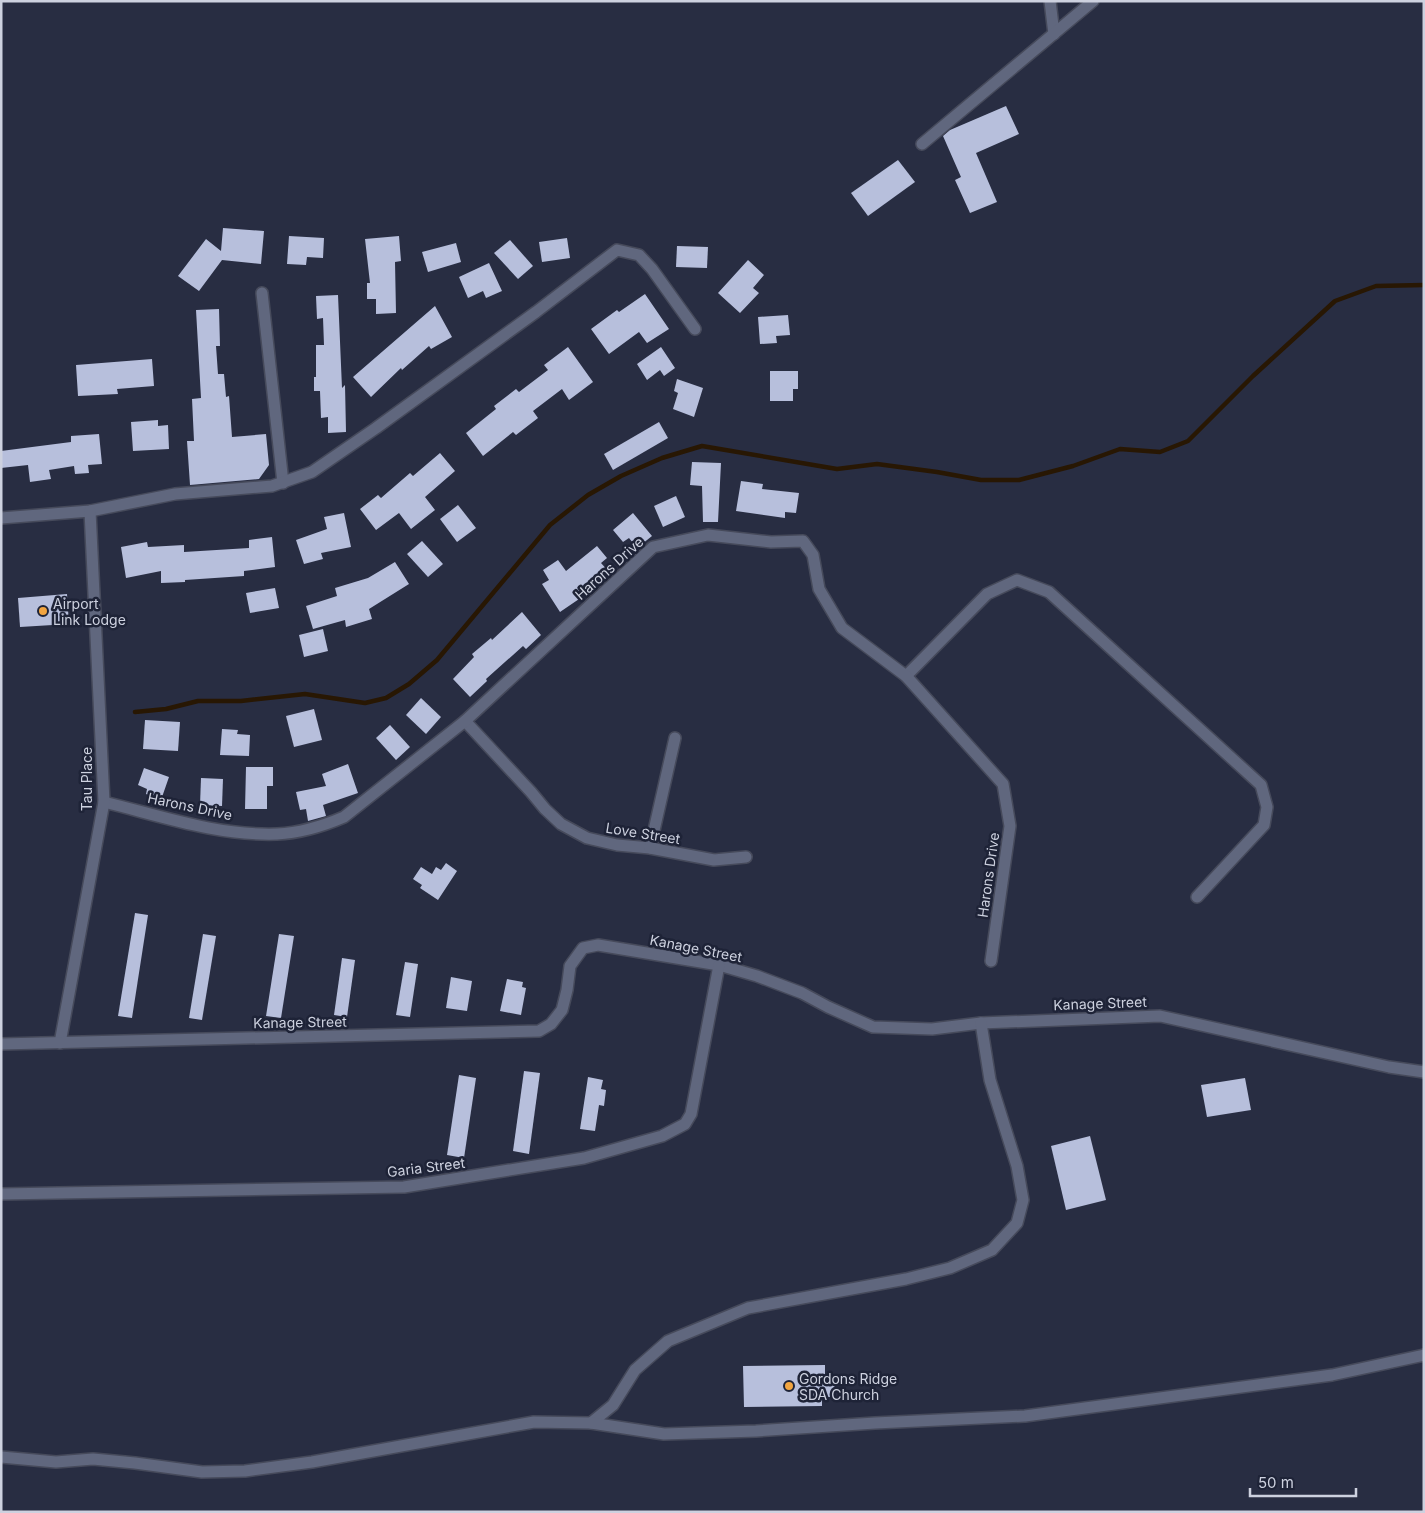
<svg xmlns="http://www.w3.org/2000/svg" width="1425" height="1513" font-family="Inter,sans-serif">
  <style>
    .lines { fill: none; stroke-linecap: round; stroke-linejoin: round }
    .stream { stroke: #281703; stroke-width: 4.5 }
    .building { fill: #b7bfdc }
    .minor-casing { stroke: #464a5b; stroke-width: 14 }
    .minor { stroke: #60677e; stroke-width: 11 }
    .poi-dot { fill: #f2a541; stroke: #1e2337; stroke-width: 2 }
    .labels { text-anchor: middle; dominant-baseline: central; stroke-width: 5; stroke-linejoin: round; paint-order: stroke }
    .street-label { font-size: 14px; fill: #cdd1df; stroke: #1e2337 }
    .poi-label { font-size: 14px; fill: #cdd1df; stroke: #1e2337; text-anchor: start }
  </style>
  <rect width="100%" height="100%" fill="#282d42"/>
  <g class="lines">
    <!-- stream -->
    <polyline class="stream" points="135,712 166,709 198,701 241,701 305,694 365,703 386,698 409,684 437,660 550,525 588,495 621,476 662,458 702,446 837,469 877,464 937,472 981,480 1019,480 1073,466 1120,449 1160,452 1188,441 1253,376 1335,301 1376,286 1424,285"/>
  </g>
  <!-- building -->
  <g class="building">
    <polygon points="1006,106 1019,134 976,153 997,202 970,213 955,180 961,177 943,136 950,130"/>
    <polygon points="898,160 915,182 868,216 851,193"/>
    <polygon points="223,228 264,231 261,264 222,260 199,291 178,276 206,239 221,251"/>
    <polygon points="289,236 324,238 323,258 307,257 306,265 287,264"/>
    <polygon points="399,236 401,261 395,262 396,313 376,314 376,299 367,299 367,283 370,283 365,239"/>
    <polygon points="567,238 570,258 542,262 539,242"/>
    <polygon points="510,240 533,266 518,279 494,253"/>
    <polygon points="456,243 461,262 428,272 422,252"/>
    <polygon points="677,246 708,247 707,268 676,267"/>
    <polygon points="748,260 764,275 753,288 759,293 740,313 718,293"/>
    <polygon points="489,263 502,291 486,298 483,291 468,298 459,277"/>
    <polygon points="645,294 669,329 647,343 639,332 609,354 591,329 617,310 619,312"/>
    <polygon points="338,295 342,388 345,385 346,432 328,433 328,417 321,418 320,391 314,391 314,377 316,377 316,345 324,345 323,318 317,319 316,296"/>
    <polygon points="435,306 452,337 431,349 429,346 402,370 401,368 371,397 353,377"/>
    <polygon points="219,309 220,346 216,346 218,374 224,374 226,397 229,396 232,437 266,434 269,465 259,479 190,485 187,441 194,441 192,399 201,398 196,310"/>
    <polygon points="788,315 790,335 776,336 777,343 760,344 758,317"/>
    <polygon points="568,347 593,382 569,400 562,389 533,411 538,418 516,435 513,432 483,456 466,433 496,409 494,406 516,389 519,392 548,370 544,365"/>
    <polygon points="661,347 675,368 664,376 660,370 647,380 637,364"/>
    <polygon points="152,359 154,386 117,389 118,394 78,396 76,365"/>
    <polygon points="770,371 798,371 798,389 793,389 793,401 770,401"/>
    <polygon points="677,379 703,388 694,417 673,409 678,393 674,391"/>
    <polygon points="158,420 158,426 168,425 169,449 133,451 131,422"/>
    <polygon points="659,422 668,438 613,470 604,454"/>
    <polygon points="99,434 102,464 88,465 89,473 75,474 74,466 49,470 51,479 30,482 28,465 1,468 1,451 71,442 71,436"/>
    <polygon points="440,453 455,471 425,497 435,510 411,529 399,513 376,530 360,509 378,495 381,498 410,473 413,476"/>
    <polygon points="692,462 721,463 718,522 703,522 702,486 690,485"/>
    <polygon points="741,481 763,484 762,489 799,493 796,513 785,512 785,518 736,511"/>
    <polygon points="676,496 685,517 663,527 654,506"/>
    <polygon points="458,505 476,528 457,542 440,519"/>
    <polygon points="344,513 351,547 321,553 323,559 304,564 296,540 327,529 324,517"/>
    <polygon points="633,513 652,536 637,548 629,538 623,542 613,530"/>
    <polygon points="272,537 275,567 244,571 244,576 185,580 185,582 161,583 161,571 126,578 121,547 147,542 148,547 184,545 184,552 249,548 249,540"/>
    <polygon points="422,541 443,564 428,577 407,554"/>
    <polygon points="597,546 607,558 601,563 610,573 582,597 560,612 542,584 549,580 543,570 558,560 566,571"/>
    <polygon points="395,562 409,584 369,609 372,619 346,627 345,620 313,629 306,606 337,596 335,588 368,578"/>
    <polygon points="275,588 279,608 250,613 246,593"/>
    <polygon points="67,594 69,624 20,627 18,598"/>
    <polygon points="522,612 541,635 526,649 523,646 486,679 487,681 470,697 453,679 474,657 472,654 491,638 492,640"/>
    <polygon points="323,629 328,651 304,657 299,635"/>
    <polygon points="421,698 441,717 426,734 406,715"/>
    <polygon points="314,709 322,740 294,747 286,716"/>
    <polygon points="145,720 180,722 178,751 143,749"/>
    <polygon points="390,725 410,747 396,760 376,738"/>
    <polygon points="222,729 238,730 237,734 250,735 249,756 220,755"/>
    <polygon points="348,764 358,793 323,805 326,816 308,821 306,809 300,810 296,792 326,786 322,774"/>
    <polygon points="246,767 273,767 273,786 267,786 267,809 245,809"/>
    <polygon points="144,768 169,777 161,800 146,794 147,789 138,785"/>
    <polygon points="201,778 223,779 222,806 200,805"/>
    <polygon points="446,863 457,871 438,900 420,888 422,885 413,879 421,867 432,874 436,867 441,870"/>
    <polygon points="135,913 148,915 132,1018 118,1016"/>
    <polygon points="203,934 216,936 202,1020 189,1018"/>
    <polygon points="279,934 294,936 281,1018 266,1016"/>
    <polygon points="342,958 355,960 347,1017 334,1015"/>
    <polygon points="405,962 418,964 410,1017 396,1015"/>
    <polygon points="451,977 472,981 467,1011 446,1008"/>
    <polygon points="507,979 523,982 522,987 526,988 521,1015 500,1011"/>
    <polygon points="524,1071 540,1073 529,1154 513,1151"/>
    <polygon points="459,1075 476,1078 464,1158 447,1155"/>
    <polygon points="588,1077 603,1080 601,1089 606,1090 604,1106 599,1105 595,1131 580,1129"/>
    <polygon points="1245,1078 1251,1110 1207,1117 1201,1085"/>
    <polygon points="1090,1136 1106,1200 1066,1210 1051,1146"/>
    <polygon points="825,1365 825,1375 834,1375 835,1397 822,1397 822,1406 744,1407 743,1366"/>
  </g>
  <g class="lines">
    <defs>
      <g id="minor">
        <polyline points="1050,1 1054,34"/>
        <polyline points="922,144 1093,1"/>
        <polyline points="262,293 283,483"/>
        <polyline points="1,518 90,511 175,494 272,486 312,472 376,428 536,312 617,250 639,255 652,269 695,329"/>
        <polyline points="906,676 987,594 1017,580 1049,592 1261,785 1267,807 1264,825 1197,897"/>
        <polyline points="465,721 531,792 545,809 561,824 587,838 617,845 650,848 714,860 746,857"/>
        <path d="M 104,802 C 161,816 218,836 277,834 C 300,833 323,826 344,817 L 465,721 L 653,547 L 708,535 L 771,542 L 803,541 L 813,555 L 819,589 L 842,628 L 906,676 L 1003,784 L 1010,826 L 991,961"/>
        <polyline points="650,848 675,738"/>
        <polyline points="60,1043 104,802 90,511"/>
        <polyline points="1,1044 539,1031 551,1024 562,1010 567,990 570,966 583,948 598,945 719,965 757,976 802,993 828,1007 873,1027 932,1029 981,1023 1160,1016 1389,1067 1424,1072"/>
        <polyline points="1,1194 404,1187 584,1158 662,1136 685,1124 691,1114 719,965"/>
        <polyline points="591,1423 613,1405 635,1370 668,1341 748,1308 906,1279 950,1268 992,1250 1017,1223 1023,1200 1017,1166 990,1080 981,1023"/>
        <polyline points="1,1457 56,1462 93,1459 135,1463 202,1472 245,1471 312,1462 534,1422 591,1423 664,1434 756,1431 875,1423 1025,1416 1332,1375 1424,1355"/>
      </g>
    </defs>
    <!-- minor casing -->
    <use href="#minor" class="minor-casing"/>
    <!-- minor -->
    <use href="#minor" class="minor"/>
  </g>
  <!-- markers -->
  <g class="poi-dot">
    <circle cx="43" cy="611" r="5"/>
    <circle cx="789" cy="1386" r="5"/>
  </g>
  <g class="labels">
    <!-- street labels -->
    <g class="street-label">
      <text transform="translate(609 568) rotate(-42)">Harons Drive</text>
      <text transform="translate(86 779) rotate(-90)">Tau Place</text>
      <text transform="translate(190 806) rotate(12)">Harons Drive</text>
      <text transform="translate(643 833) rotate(9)">Love Street</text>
      <text transform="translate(988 875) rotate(-82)">Harons Drive</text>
      <text transform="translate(696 948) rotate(11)">Kanage Street</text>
      <text transform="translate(1100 1003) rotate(-2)">Kanage Street</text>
      <text transform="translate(300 1022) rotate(-1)">Kanage Street</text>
      <text transform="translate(426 1167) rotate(-7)">Garia Street</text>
    </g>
    <!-- poi labels -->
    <g class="poi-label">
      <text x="53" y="603">Airport<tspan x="53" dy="16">Link Lodge</tspan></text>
      <text x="799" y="1378">Gordons Ridge<tspan x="799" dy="16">SDA Church</tspan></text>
    </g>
  </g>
  <!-- border -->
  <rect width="1425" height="1513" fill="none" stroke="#cdd1df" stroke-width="5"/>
  <!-- scale -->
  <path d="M1250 1488v8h106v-8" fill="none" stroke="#cdd1df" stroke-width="2.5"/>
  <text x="1258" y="1488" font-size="15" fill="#cdd1df" stroke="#1e2337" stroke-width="4" paint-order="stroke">50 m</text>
</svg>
